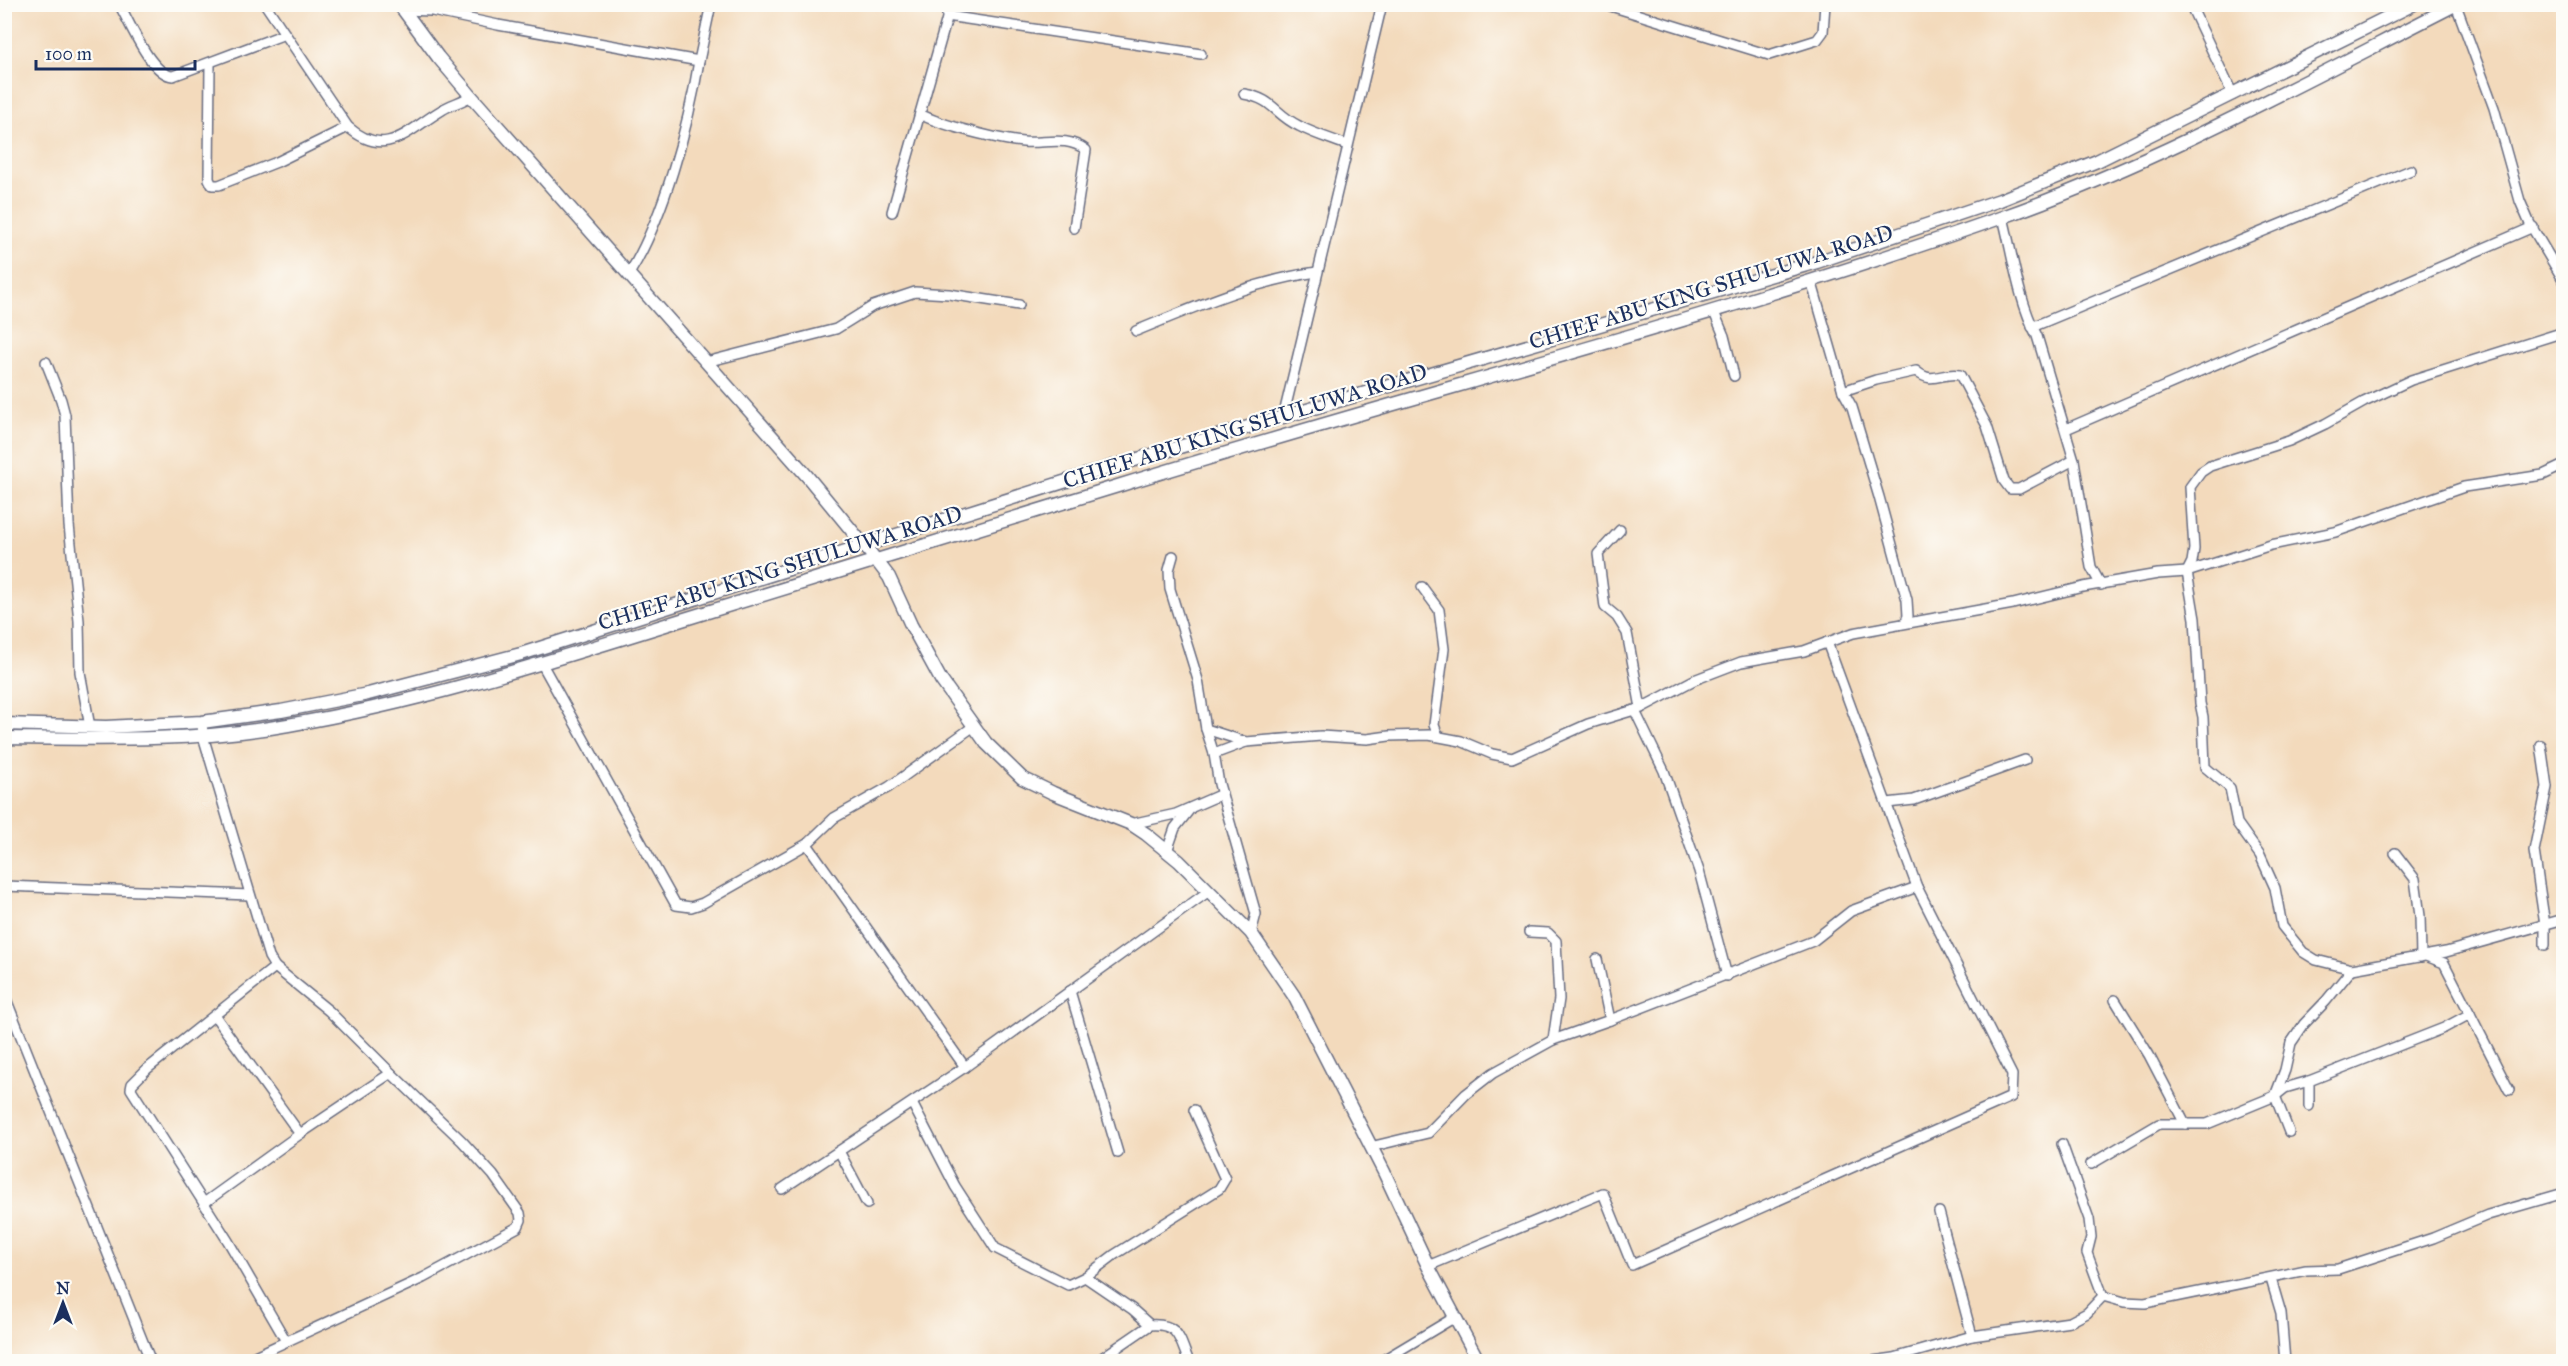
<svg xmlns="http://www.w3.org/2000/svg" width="2568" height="1366" font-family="'IM FELL Great Primer',serif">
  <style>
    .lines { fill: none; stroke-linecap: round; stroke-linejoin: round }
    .minor-casing { stroke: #676b7f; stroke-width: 12 }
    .tertiary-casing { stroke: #676b7f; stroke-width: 15 }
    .minor { stroke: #fff; stroke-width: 9 }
    .tertiary { stroke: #fff; stroke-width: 12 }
    .labels { text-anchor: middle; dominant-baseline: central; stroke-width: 4.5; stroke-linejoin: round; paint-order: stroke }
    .street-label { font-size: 22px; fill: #1b2f5e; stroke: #fdfcf7 }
  </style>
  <rect width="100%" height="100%" fill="#fdfcf7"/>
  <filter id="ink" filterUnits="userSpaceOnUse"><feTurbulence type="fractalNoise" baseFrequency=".0167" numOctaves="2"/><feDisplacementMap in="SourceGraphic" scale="12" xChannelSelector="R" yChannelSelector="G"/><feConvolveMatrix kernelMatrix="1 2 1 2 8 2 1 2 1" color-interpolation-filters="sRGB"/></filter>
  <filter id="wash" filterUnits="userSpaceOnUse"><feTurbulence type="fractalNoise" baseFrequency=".008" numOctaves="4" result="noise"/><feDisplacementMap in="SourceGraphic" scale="24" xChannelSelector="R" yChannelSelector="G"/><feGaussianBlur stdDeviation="1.35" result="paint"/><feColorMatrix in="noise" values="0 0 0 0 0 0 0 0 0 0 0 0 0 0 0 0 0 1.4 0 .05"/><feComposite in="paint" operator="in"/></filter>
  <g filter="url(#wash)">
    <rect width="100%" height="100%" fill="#f3dabc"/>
  </g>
  <g filter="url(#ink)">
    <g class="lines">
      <defs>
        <g id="minor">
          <path d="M 119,4 C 130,23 151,75 173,76 L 285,34"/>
          <path d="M 265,4 L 348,127 C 386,160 408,130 442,110 C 451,104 462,102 471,96"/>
          <polyline points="1604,4 1769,55 1817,40 1823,32 1825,4"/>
          <polyline points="2190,4 2233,95"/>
          <polyline points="2456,5 2494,108 2520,201 2530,224 2564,281"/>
          <polyline points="403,10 432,11 498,25 699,61 711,4"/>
          <polyline points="947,16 1201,54"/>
          <polyline points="210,63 209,179 212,185 219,185 277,162 348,127"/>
          <path d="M 1244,94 C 1274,99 1274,114 1299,126 C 1314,134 1331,139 1347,145"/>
          <path d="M 920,114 C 940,125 1000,140 1023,142 C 1046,144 1066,135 1086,150 L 1074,228"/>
          <polyline points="892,212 951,4"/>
          <path d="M 2003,217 C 2013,257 2018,299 2037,336 L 2074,460 L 2091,567 L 2101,585"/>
          <path d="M 629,274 C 663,220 689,124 699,61"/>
          <polyline points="1811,280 1843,391 1852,407 1879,497 1907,600 1908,616 1905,623"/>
          <polyline points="1714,312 1724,336 1734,376"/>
          <polyline points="2032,327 2411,170"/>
          <path d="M 1136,331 C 1195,307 1253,281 1317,272"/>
          <polyline points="2564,332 2411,380 2364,402 2325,424 2289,441 2210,466 2201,472 2190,487 2194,549 2192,562 2187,572 2195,619 2200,703 2203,717 2205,767 2230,788 2237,823 2260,855 2275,888 2282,926 2303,952 2316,960 2352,969 2446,952 2564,919"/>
          <polyline points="46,362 61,400 65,415 69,525 79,621 80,672 90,727"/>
          <polyline points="706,362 836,329 873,306 915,292 949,294 1019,305"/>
          <path d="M 1843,391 L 1876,380 L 1916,371 C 1934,386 1941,371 1960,375 L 1987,426 L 2004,481 L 2010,489 L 2019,489 L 2074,460"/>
          <polyline points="1283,418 1382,4"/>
          <polyline points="2066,429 2533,227"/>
          <polyline points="1620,530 1598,554 1605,607 1617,617 1627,633 1641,708"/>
          <polyline points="1173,556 1169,570 1170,589 1198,680 1206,729 1214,754 1219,784 1256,914 1251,933"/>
          <polyline points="1422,587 1439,610 1444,649 1434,725 1438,736"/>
          <polyline points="542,664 676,905 691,907 703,903 807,844 834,818 889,787 974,726"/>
          <polyline points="1635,711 1664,771 1699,871 1727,976"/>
          <polyline points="202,722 203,736 269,957 275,967 147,1069 132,1084 131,1089 228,1241 286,1341"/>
          <polyline points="1206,729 1246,742"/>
          <polyline points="2541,745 2547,787 2534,851 2545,925 2545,945"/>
          <polyline points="1214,754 1246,742 1321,736 1367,739 1389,736 1429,735 1461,741 1492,754 1512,758 1588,724 1641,708 1694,680 1741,662 1804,651 1853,633 2013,604 2083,587 2158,574 2187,572 2271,545 2335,532 2464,487 2543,475 2564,465"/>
          <polyline points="1887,803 1914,800 2025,760"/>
          <polyline points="1131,824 1176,814 1222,794"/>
          <polyline points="807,844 965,1067"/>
          <polyline points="1167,851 1175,828 1190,809"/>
          <polyline points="2395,853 2415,879 2420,916 2421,957"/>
          <polyline points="4,886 250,895"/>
          <polyline points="1529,932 1548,933 1556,941 1559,999 1553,1040"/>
          <polyline points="2426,956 2444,963 2509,1090"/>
          <polyline points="1597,959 1610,1020"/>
          <polyline points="1070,991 1118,1153"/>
          <polyline points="4,994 151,1362"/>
          <polyline points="2115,1000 2149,1055 2185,1124"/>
          <polyline points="215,1016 300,1134"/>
          <polyline points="912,1103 955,1186 995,1248 1068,1285 1085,1277 1114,1255 1219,1189 1225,1179 1194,1110"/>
          <polyline points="2309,1106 2309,1081 2444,1028 2470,1014"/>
          <polyline points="2289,1132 2275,1096 2285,1070 2291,1043 2304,1024 2326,1001 2352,969"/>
          <polyline points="2062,1144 2089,1219 2091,1237 2087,1253 2103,1296"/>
          <polyline points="1370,1147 1428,1133 1466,1094 1493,1073 1553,1040 1610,1020 1813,941 1851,911 1917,887"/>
          <polyline points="839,1151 867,1204"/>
          <polyline points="2091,1164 2159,1124 2207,1124 2275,1096 2285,1088 2309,1081"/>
          <polyline points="782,1189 965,1067 1209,891"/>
          <polyline points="204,1203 300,1134 391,1073 329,1011 275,967"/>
          <polyline points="1939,1212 1972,1336"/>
          <polyline points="1428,1266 1603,1193 1632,1265 2011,1097 2012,1075 1917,887 1827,642"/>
          <path d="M 1085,1277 L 1132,1309 L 1150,1325 C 1179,1323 1179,1338 1189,1362"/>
          <polyline points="2271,1279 2281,1313 2285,1362"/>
          <polyline points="242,1362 423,1278 518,1227 521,1220 520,1213 493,1175 462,1141 391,1073"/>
          <polyline points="1096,1362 1150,1325"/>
          <polyline points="1380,1362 1455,1317"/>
          <polyline points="1866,1362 1894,1358 1972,1336 2070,1322 2087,1313 2103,1296 2124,1302 2145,1303 2306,1270 2338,1269 2433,1238 2488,1215 2564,1193"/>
        </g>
        <g id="tertiary">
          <polyline points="399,4 438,57 471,96 807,476 876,560 889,577 911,625 941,680 986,743 1022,778 1053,793 1131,824 1146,834 1179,861 1251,933 1294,996 1384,1172 1428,1266 1479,1362"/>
          <polyline points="4,724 106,727 202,722 281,711 368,694 521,654 1114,466 1817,262 2000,200 2097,161 2414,4"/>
          <path d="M 4,738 C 99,739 195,742 288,725 C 425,702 556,659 688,618 C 832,574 977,529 1121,485 C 1414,394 1711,320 2000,218 C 2159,162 2307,80 2457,4"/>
        </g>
      </defs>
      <!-- minor casing -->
      <use href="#minor" class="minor-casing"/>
      <!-- tertiary casing -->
      <use href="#tertiary" class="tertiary-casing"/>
      <!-- minor -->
      <use href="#minor" class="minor"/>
      <!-- tertiary -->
      <use href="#tertiary" class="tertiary"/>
    </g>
  </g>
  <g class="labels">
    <!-- street labels -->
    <g class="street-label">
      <text transform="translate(1711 287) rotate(-17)">CHIEF ABU KING SHULUWA ROAD</text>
      <text transform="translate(1245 426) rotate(-17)">CHIEF ABU KING SHULUWA ROAD</text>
      <text transform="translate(780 568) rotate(-17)">CHIEF ABU KING SHULUWA ROAD</text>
    </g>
  </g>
  <!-- margin -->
  <rect width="2568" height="1366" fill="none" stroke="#fdfcf7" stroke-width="24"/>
  <!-- north arrow -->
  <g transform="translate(63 1303)" stroke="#fdfcf7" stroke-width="4.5" paint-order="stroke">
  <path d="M0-4.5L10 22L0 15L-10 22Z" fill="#1b2f5e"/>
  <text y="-9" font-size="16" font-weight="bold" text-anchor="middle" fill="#1b2f5e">N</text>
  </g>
  <!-- scale -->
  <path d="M36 60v9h159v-9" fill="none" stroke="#1b2f5e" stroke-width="3"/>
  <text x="45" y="60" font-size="18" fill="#1b2f5e" stroke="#fdfcf7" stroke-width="4.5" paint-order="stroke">100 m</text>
</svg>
